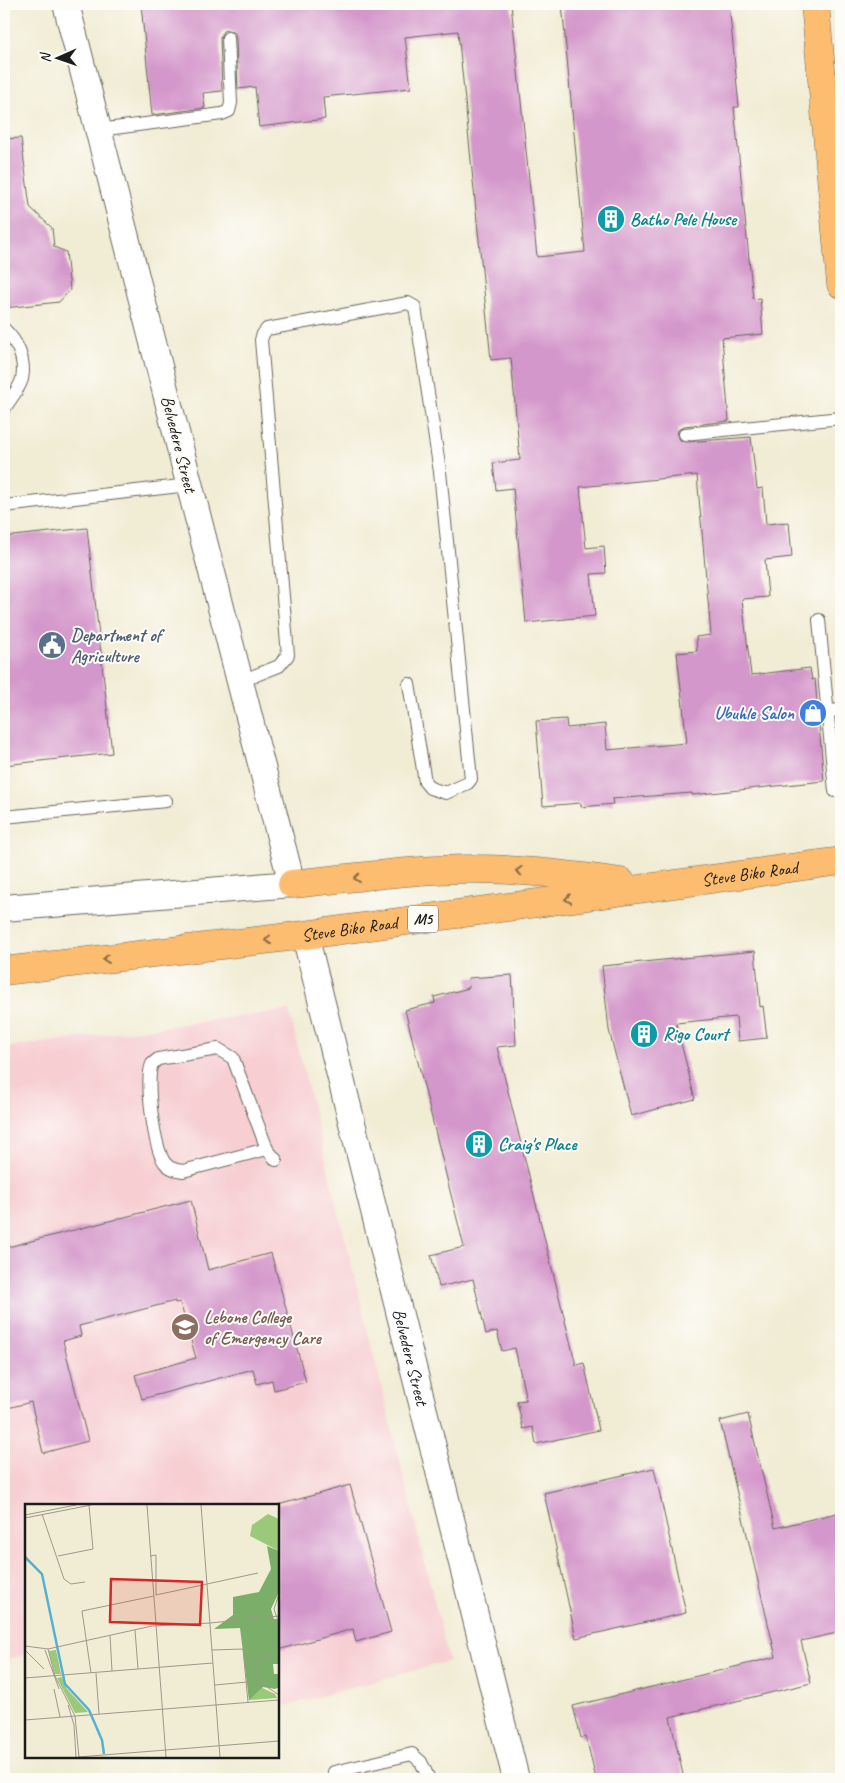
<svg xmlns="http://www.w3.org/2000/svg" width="845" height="1783" font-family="Caveat,sans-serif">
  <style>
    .built { fill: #f7cfd3 }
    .building { fill: #d497cb }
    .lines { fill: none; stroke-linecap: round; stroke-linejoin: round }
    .lane-casing { stroke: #67655c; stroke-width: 14 }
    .street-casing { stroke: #67655c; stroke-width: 28 }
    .primary-casing { stroke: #67655c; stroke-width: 29 }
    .lane { stroke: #fff; stroke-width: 12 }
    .street { stroke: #fff; stroke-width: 26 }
    .primary { stroke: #fcbd6f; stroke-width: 28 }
    .oneway { stroke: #8c6c46 }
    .labels { text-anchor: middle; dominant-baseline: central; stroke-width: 4; stroke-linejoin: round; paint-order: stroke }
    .shield { fill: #fdfcf7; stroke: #605f5e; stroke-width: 1 }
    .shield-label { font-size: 16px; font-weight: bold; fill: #1c1c1c }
    .culture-label { font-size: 18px; font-weight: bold; fill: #0d838f; stroke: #fdfcf7; text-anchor: start }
    .street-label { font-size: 18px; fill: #1c1c1c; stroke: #fdfcf7 }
    .service-label { font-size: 18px; font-weight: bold; fill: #4e5e75; stroke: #fdfcf7; text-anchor: start }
    .shop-label { font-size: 18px; font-weight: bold; fill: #366cbe; stroke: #fdfcf7; text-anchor: end }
    .education-label { font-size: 18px; font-weight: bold; fill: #785e54; stroke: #fdfcf7; text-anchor: start }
    .inset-river { fill: none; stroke: #56b0d3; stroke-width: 2.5 }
    .inset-road { fill: none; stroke: #9c998a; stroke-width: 1 }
    .view { fill: #d62828; fill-opacity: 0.15; stroke: #d62828; stroke-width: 2.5 }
    .inset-edge { fill: none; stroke: #1c1c1c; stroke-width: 2.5 }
  </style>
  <rect width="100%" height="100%" fill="#fdfcf7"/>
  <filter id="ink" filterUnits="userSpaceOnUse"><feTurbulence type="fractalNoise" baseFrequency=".02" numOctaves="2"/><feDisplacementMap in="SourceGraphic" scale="10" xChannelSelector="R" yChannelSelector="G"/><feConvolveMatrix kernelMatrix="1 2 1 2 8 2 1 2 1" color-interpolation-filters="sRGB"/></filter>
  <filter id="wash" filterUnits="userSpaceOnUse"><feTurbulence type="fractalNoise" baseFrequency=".0096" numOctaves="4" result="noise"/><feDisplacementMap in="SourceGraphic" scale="20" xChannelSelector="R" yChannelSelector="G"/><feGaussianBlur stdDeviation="1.12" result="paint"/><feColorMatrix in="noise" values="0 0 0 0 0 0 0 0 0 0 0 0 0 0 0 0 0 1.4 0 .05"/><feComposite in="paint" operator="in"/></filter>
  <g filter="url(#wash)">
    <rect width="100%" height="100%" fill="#f1ecd4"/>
    <!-- built -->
    <polygon class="built" points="289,1010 449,1661 278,1708 278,1506 26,1506 26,1655 4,1660 4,1048"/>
    <g id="blocks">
      <!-- building -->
      <g class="building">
        <polygon points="141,4 405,4 405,7 440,4 511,4 537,257 585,252 562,4 729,4 739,107 734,107 753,299 760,298 763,334 722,338 729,421 684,426 678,430 677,435 681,441 686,442 751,437 757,489 763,488 766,524 789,522 792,557 765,560 768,597 742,599 751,675 810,668 812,680 815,679 824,781 692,795 692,793 612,799 613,804 581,807 581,803 543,806 536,721 566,719 567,728 605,724 607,750 687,743 677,653 697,651 696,637 711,635 697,475 580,487 586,548 604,546 606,573 591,574 595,616 526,623 513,488 496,490 493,463 520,460 511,358 491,360 458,31 405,37 411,88 323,97 325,119 259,127 255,87 238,89 236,38 235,33 228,30 223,31 220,38 222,91 203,93 205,108 152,115"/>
        <polygon points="21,138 30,207 52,228 54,247 66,252 70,290 59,302 4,308 4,139"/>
        <polygon points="87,528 112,753 4,765 4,537"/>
        <polygon points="755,951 760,1007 763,1006 767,1038 738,1041 736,1017 676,1023 695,1099 631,1116 609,1030 602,966"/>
        <polygon points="512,975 516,1045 497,1047 576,1365 584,1363 599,1430 536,1444 533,1427 523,1429 517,1401 526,1400 515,1348 502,1351 497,1331 486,1334 473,1279 439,1287 431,1255 464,1247 405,1010 435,1003 434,997 469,988 468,978"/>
        <polygon points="191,1200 208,1270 271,1253 306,1382 274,1390 272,1380 257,1384 253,1369 142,1399 135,1375 196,1358 180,1302 175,1303 175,1301 79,1326 81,1336 63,1341 88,1441 43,1453 31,1402 4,1409 4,1248"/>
        <polygon points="748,1414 775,1528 841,1512 841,1632 801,1641 811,1683 670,1717 684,1779 596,1779 586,1737 581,1738 573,1706 776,1657 720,1421"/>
        <polygon points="654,1468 686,1613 576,1638 544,1493"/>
        <polygon points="350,1485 391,1632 356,1642 353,1629 278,1650 278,1505"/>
      </g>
    </g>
  </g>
  <g filter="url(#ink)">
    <use href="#blocks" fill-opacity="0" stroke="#67655c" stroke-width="1"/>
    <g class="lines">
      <defs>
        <g id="lane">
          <polyline points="99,130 222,114 229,111 231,103 228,38"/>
          <path d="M 4,329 C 17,341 26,360 22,379 C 20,388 9,401 4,409"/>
          <polyline points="685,434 841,418"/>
          <polyline points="4,506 189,485"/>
          <polyline points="819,620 835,791"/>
          <polyline points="241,681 279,666 288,655 261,340 263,334 267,329 408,303 415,307 440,472 471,779 468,783 446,793 430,788 425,782 409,684"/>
          <polyline points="828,711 841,710"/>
          <polyline points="4,817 166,801"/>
          <path d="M 267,1149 L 183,1171 C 176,1170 170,1169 165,1163 C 154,1150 145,1080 152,1064 L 158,1059 L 218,1049 L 233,1058 L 267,1149 L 276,1160"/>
          <polyline points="334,1772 412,1754 421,1762 429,1779"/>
        </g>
        <g id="street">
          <polyline points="4,908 292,884 66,4"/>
          <path id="s1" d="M 305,935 L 516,1779"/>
        </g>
        <g id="primary">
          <polyline points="815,4 841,284"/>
          <path d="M 292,884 C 352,878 413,869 473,869 C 523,869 572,875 621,882"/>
          <path id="s2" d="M 4,971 L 305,935 L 841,861"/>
        </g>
      </defs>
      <!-- lane casing -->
      <use href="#lane" class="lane-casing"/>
      <!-- street casing -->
      <use href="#street" class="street-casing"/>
      <!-- primary casing -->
      <use href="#primary" class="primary-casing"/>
      <!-- lane -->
      <use href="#lane" class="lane"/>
      <!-- street -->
      <use href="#street" class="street"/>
      <!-- primary -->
      <use href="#primary" class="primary"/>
    </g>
    <!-- one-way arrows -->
    <defs><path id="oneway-chevron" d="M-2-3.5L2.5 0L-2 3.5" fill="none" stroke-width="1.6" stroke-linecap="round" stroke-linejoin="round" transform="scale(1.25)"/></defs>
    <g class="oneway">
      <use href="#oneway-chevron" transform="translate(519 871) rotate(-178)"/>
      <use href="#oneway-chevron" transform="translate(357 878) rotate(174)"/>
      <use href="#oneway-chevron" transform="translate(568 899) rotate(172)"/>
      <use href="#oneway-chevron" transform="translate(268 940) rotate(173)"/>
      <use href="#oneway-chevron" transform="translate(106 959) rotate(173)"/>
    </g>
  </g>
  <!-- icons -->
  <defs>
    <symbol id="building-disc" viewBox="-11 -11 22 22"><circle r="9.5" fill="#0f9aa8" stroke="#fdfcf7"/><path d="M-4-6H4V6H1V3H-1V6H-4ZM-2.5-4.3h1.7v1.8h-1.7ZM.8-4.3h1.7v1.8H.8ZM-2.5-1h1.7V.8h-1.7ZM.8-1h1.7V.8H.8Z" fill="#fff"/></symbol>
    <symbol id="civic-disc" viewBox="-11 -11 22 22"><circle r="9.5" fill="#5c6f8a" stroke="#fdfcf7"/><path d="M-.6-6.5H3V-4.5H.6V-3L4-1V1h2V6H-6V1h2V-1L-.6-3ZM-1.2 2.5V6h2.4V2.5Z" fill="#fff"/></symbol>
    <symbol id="shop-disc" viewBox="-11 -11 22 22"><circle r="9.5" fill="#3f7fe0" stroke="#fdfcf7"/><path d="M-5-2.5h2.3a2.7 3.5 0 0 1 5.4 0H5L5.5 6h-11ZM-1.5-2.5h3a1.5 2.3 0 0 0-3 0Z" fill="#fff"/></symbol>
    <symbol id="university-disc" viewBox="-11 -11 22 22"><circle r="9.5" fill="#8d6e63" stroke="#fdfcf7"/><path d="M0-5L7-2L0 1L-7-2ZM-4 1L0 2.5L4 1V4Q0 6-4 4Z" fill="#fff"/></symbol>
  </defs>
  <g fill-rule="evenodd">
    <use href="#building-disc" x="595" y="203" width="32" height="32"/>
    <use href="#civic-disc" x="36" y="629" width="32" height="32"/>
    <use href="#shop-disc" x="797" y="697" width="32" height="32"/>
    <use href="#building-disc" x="628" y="1018" width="32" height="32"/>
    <use href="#building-disc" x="463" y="1128" width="32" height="32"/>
    <use href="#university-disc" x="169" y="1311" width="32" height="32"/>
  </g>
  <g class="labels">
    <!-- shield labels -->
    <rect class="shield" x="408" y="905.5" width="30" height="27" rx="4"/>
    <g class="shield-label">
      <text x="423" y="919">M5</text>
    </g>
    <!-- culture labels -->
    <g class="culture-label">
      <text x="630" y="219">Batho Pele House</text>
      <text x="663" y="1034">Rigo Court</text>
      <text x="498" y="1144">Craig's Place</text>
    </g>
    <!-- street labels -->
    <g class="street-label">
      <text transform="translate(179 444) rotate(76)">Belvedere Street</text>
      <text stroke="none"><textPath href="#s2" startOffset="752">Steve Biko Road</textPath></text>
      <text stroke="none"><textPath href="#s2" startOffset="348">Steve Biko Road</textPath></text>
      <text stroke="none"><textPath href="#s1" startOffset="435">Belvedere Street</textPath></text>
    </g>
    <!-- service labels -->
    <g class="service-label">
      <text x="71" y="635">Department of<tspan x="71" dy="21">Agriculture</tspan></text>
    </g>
    <!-- shop labels -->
    <g class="shop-label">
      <text x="794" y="713">Ubuhle Salon</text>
    </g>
    <!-- education labels -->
    <g class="education-label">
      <text x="204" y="1317">Lebone College<tspan x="204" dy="21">of Emergency Care</tspan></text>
    </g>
  </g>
  <!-- overview -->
  <g transform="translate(25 1504)">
    <rect width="254" height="254" fill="#f1ecd4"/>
    <path d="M 243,10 L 254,15 L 254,47 L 225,32 L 227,21 ZM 31,146 L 36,170 L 30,170 L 24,147 ZM 37,173 L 42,185 L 63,208 L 50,209 L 32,174 ZM 223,177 L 250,190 L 252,194 L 224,196 Z" fill="#9aca79"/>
    <path d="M 242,42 L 254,47 L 254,88 L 246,105 L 249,115 L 254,115 L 254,160 L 248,160 L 249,170 L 254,170 L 254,183 L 250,185 L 238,183 L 224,196 L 215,124 L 189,125 L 208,111 L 208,93 L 234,88 L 246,65 Z" fill="#7bae69"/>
    <path class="inset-river" d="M 0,53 L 17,70 L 40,180 L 64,206 L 77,236 L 79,250"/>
    <path class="inset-road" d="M 122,1 L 141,253M 176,1 L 195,253M 17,10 L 39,75 L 46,80 L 60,78M 0,11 L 51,1M 0,14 L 66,1M 33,52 L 68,45 L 64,1M 125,52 L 131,51 L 131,91 L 233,69M 254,90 L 249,105 L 254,120M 185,119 L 254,112M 110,126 L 113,165M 85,131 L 87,167M 0,142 L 23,145 L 127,122 L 185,119M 23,145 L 30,172 L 50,212 L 54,253M 0,146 L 19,165M 20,146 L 34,185M 187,146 L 218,145 L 223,198M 254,151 L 237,153 L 230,166 L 233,177 L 254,191M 66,169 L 57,107 L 129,92M 71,169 L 74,210M 0,174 L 188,159M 190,181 L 222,178M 29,185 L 35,213M 43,201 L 49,221 L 51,253M 0,216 L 254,196M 53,253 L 254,237"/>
    <path class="view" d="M 86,75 L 177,78 L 175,121 L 85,118 Z"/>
    <rect width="254" height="254" class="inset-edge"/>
  </g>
  <!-- margin -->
  <rect width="845" height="1783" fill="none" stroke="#fdfcf7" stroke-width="20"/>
  <!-- north arrow -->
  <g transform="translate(58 58) rotate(268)" stroke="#fdfcf7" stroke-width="4" paint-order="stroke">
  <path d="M0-4L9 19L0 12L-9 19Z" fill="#1c1c1c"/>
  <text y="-8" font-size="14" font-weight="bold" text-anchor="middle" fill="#1c1c1c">N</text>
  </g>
</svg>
